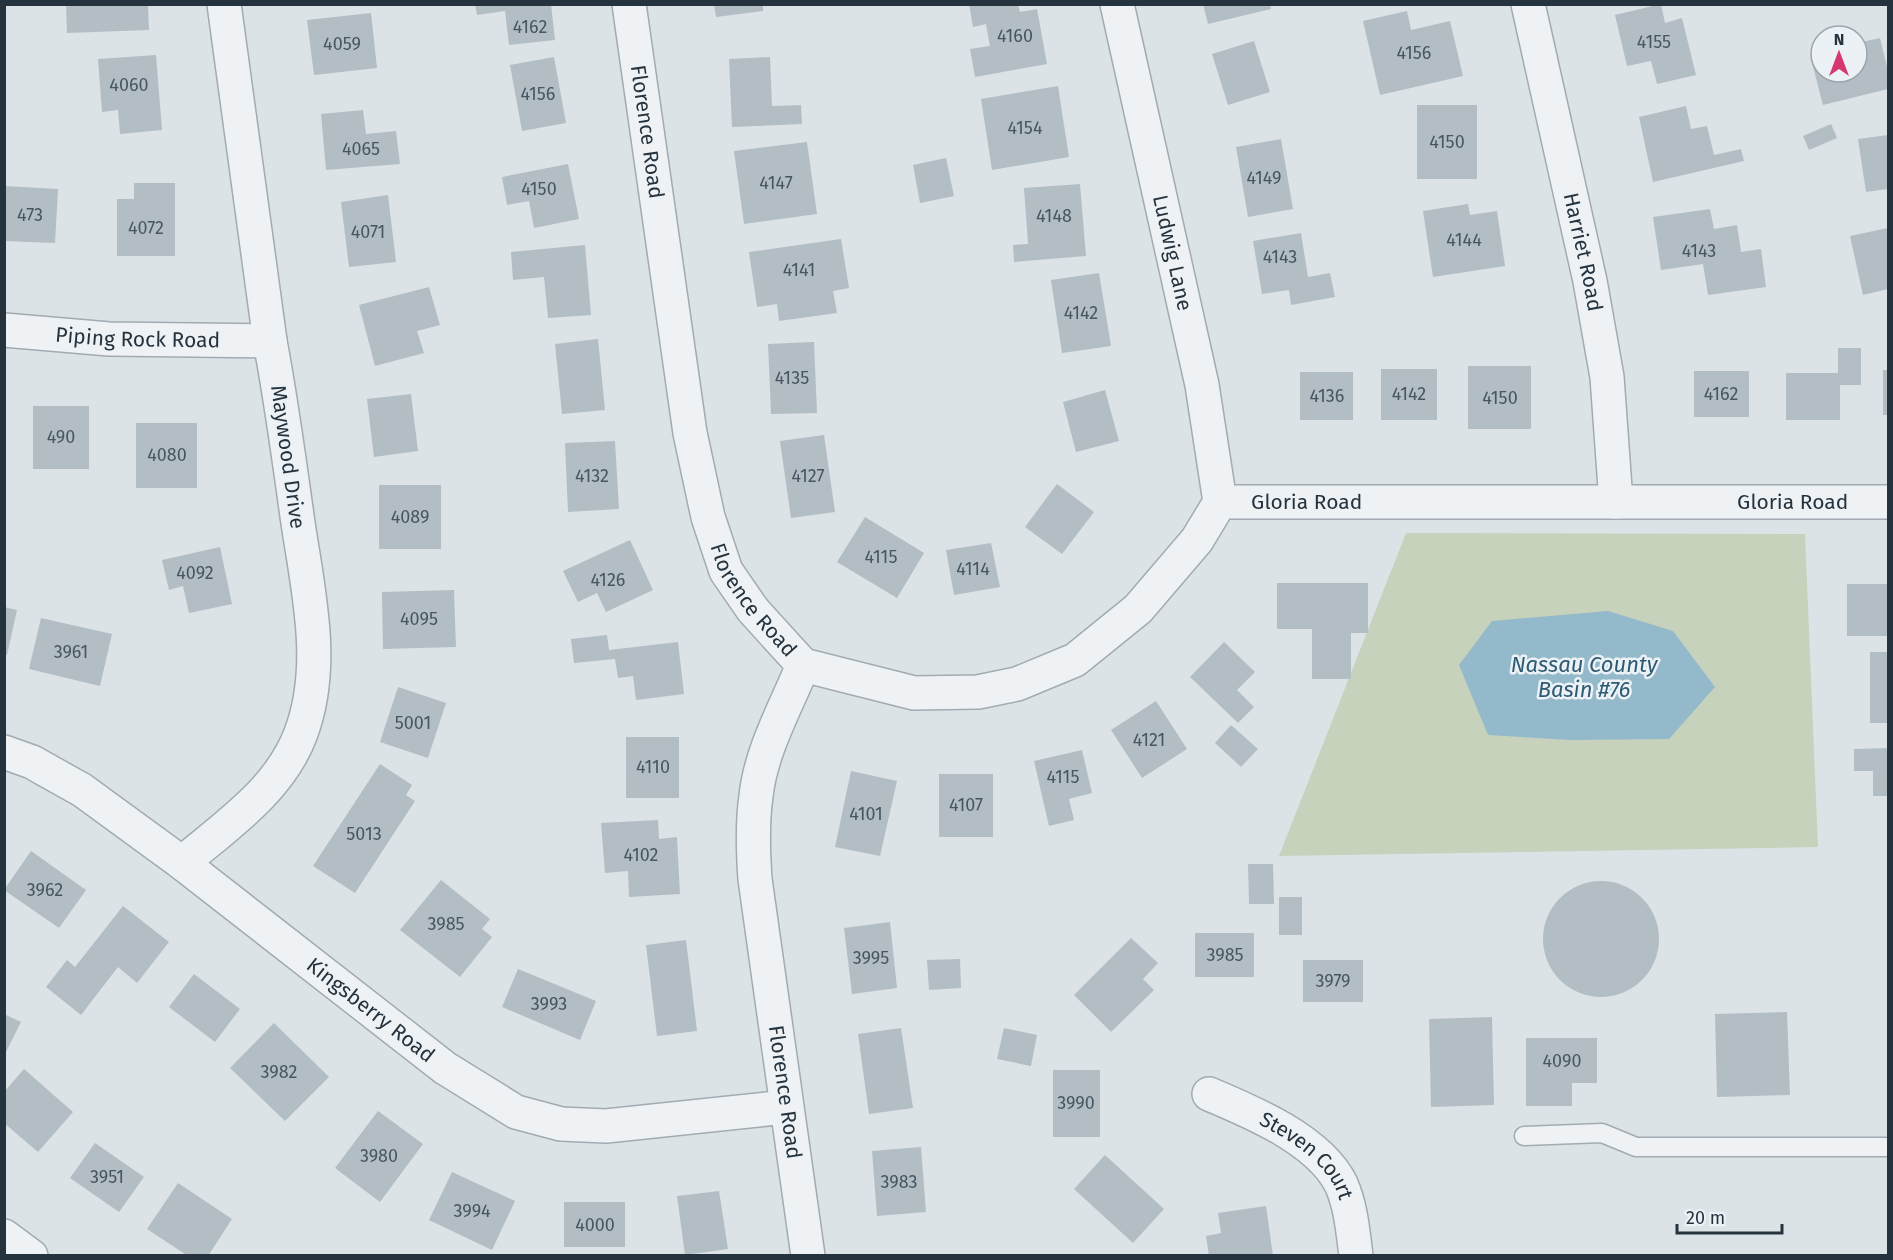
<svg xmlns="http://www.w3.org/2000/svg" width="1893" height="1260" font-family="'Fira Sans',sans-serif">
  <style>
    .green { fill: #c6d2bc }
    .water { fill: #94b9ca }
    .building { fill: #b3bdc4 }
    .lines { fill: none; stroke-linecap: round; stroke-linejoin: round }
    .lane-casing { stroke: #a1abb1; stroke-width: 21 }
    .street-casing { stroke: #a1abb1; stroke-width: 36 }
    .lane { stroke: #eff2f5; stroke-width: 18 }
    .street { stroke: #eff2f5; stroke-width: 33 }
    .labels { text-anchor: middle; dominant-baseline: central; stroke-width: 5; stroke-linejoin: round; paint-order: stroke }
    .number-label { font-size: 18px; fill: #485660 }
    .street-label { font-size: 21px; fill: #25333e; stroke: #ebf1f5 }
    .water-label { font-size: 22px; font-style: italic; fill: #2d5b74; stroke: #ebf1f5 }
  </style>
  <rect width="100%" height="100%" fill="#dce3e7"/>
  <!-- green -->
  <polygon class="green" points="1406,533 1805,534 1818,847 1279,856"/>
  <!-- water -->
  <polygon class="water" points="1608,611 1673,631 1715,687 1669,739 1571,740 1488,735 1459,665 1492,621"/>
  <!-- building -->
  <g class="building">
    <polygon points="66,4 148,4 149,30 67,33"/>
    <polygon points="475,4 551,4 555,40 509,45 505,11 477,15"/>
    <polygon points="714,4 763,4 763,11 716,17"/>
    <polygon points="969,4 1018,4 1020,12 1037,9 1047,64 975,77 970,49 990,46 986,24 973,27"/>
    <polygon points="1203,4 1270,4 1271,9 1208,24"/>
    <polygon points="1661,4 1665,23 1682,18 1696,75 1657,84 1651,61 1627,66 1615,15"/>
    <polygon points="1407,11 1411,30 1450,21 1463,76 1380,95 1363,21"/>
    <polygon points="371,13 377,68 314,75 307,20"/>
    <polygon points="1880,38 1888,71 1888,89 1823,105 1810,55 1821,52 1821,72 1857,72 1857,43"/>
    <polygon points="1254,41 1270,92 1228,105 1212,54"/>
    <polygon points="156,55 162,130 120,134 118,110 102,112 98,59"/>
    <polygon points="554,57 566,123 522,131 510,65"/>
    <polygon points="770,57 772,106 801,105 802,124 732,127 729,59"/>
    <polygon points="1058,86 1069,157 992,170 981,99"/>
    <rect x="1417" y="105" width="60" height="74"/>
    <polygon points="1686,106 1691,129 1707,126 1714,155 1741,149 1744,161 1653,182 1639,117"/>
    <polygon points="363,110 366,134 396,131 400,164 326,170 321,114"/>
    <polygon points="1831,124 1837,138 1809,150 1803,136"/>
    <polygon points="1888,135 1888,189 1866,192 1858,139"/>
    <polygon points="1281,139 1293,209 1248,217 1236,147"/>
    <polygon points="807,142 817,214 744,224 734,151"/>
    <polygon points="946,158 954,196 920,203 913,165"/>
    <polygon points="568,164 579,219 534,228 529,201 507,205 502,177"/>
    <polygon points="134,183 175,183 175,256 117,256 117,199 134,199"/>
    <polygon points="1080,184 1086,256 1014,262 1013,245 1028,244 1024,188"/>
    <polygon points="4,186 58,189 55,243 4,241"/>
    <polygon points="388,195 396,262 349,267 341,202"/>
    <polygon points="1468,204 1470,215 1497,211 1505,266 1433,277 1423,211"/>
    <polygon points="1710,209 1714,229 1737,225 1741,252 1761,249 1766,287 1708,295 1703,264 1661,270 1653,217"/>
    <polygon points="1888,228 1888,289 1863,295 1850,236"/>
    <polygon points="1301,233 1308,277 1330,273 1335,297 1291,305 1289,290 1262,294 1253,241"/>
    <polygon points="841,239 849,288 833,291 837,313 779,321 777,304 757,307 749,252"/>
    <polygon points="585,245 591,315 548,318 544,277 513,280 511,252"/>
    <polygon points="1099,273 1111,346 1062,353 1051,280"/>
    <polygon points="429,287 440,325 417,331 424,353 375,366 359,305"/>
    <polygon points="598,339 605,410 562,414 555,344"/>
    <polygon points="814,342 817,413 771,414 768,344"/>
    <polygon points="1838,348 1861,348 1861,385 1840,385 1840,420 1786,420 1786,373 1838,373"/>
    <rect x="1468" y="366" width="63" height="63"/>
    <rect x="1381" y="369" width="56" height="51"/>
    <rect x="1883" y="370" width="5" height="45"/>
    <rect x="1694" y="371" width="55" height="46"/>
    <rect x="1300" y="372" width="53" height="48"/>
    <polygon points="1105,390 1119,441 1076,452 1063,402"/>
    <polygon points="411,394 418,451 374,457 367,399"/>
    <rect x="33" y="406" width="56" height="63"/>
    <rect x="136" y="423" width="61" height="65"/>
    <polygon points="824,435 835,512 791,518 780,441"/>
    <polygon points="615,441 619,509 568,512 565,443"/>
    <polygon points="1057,484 1094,512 1062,554 1025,527"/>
    <rect x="379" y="485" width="62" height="64"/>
    <polygon points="865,517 924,553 897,598 837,562"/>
    <polygon points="630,540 653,590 606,612 597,593 578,602 563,571"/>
    <polygon points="991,543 1000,587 954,595 946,550"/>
    <polygon points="220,547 232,604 189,613 183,586 169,590 162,560"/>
    <polygon points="1277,583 1368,583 1368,633 1351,633 1351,679 1312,679 1312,629 1277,629"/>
    <rect x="1847" y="584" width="41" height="52"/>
    <polygon points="454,590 456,647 383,649 382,592"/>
    <polygon points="4,607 17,610 7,655 4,655"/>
    <polygon points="41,618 112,634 100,686 29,669"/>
    <polygon points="607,635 609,650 678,642 684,694 636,700 633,676 618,678 615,659 574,663 571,639"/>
    <polygon points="1224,642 1255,672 1237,690 1254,707 1238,723 1190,677"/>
    <rect x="1870" y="652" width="18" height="71"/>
    <polygon points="398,687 446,703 428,758 380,742"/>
    <polygon points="1156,701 1187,749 1142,778 1111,730"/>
    <polygon points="1231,725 1258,749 1241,767 1215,743"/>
    <rect x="626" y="737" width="53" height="61"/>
    <polygon points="1888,748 1888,796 1873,796 1873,771 1854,771 1854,749"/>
    <polygon points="1082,750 1092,793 1069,799 1074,820 1049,826 1034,761"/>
    <polygon points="380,764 412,785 406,795 415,801 355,893 313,866"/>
    <polygon points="851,771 897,781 880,856 835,847"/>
    <rect x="939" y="774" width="54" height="63"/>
    <polygon points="658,820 659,839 677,837 680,894 629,897 628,871 605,873 601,823"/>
    <polygon points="31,851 86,890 59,928 4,890"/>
    <polygon points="1248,864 1273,864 1274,904 1249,904"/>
    <polygon points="441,880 490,919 482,929 492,937 460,977 400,930"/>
    <circle cx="1601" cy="939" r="58"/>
    <rect x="1279" y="897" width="23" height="38"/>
    <polygon points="123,906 169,942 137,983 118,967 81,1015 46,987 67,960 75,967"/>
    <polygon points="890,922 897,988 852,994 844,928"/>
    <rect x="1195" y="933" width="59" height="44"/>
    <polygon points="1131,938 1158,963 1143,979 1154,990 1111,1032 1074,995"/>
    <polygon points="686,940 697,1031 657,1036 646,945"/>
    <polygon points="960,959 961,988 929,990 927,960"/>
    <rect x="1303" y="960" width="60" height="42"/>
    <polygon points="518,969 596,1001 580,1040 502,1007"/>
    <polygon points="194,974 240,1009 215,1042 169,1007"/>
    <polygon points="1787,1012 1790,1095 1717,1097 1715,1014"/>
    <polygon points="4,1014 21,1022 4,1056"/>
    <polygon points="1492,1017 1494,1105 1431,1107 1429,1019"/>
    <polygon points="274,1023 329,1077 285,1121 230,1068"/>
    <polygon points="901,1028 913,1108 869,1114 858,1034"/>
    <polygon points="1004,1028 1037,1035 1031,1066 997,1059"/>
    <polygon points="1526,1038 1597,1038 1597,1083 1572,1083 1572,1106 1526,1106"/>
    <polygon points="24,1069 73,1112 38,1152 4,1123 4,1092"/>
    <rect x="1053" y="1070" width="47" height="67"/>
    <polygon points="378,1111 423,1144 380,1202 335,1168"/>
    <polygon points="95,1143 144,1177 119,1212 70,1178"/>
    <polygon points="921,1147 926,1212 877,1216 872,1151"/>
    <polygon points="1105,1155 1164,1209 1133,1243 1074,1189"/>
    <polygon points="452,1172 515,1201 492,1250 429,1220"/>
    <polygon points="178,1183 232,1219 208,1256 188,1256 147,1229"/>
    <polygon points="719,1191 728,1249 685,1255 677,1196"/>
    <rect x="564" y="1202" width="61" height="45"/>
    <polygon points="1266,1206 1273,1256 1209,1256 1206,1236 1221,1233 1218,1213"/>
  </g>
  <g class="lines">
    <defs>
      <polyline id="lane" points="1524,1136 1602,1133 1636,1147 1888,1147"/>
      <g id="street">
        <path id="s1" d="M 629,4 L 690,433 L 708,517 L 726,571 L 753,610 L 803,665"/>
        <path id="s2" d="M 1117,4 L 1202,385 L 1220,502"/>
        <path id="s3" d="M 1528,4 L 1590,281 L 1607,377 L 1616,502"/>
        <path id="s4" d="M 4,330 L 109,339 L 270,341"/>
        <path id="s5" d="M 803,665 L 914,693 L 978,692 L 1017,684 L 1075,660 L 1138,609 L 1197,540 L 1220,502 L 1888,502"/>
        <path id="s6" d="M 803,665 C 786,707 761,750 756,796 C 752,824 753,851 755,879 L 808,1256"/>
        <path id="s7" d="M 4,752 L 32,762 L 82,790 L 182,863 L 445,1068 L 516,1112 L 561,1124 L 606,1126 L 786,1107"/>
        <path d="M 182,863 C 227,825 280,790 301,733 C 327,663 307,587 297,516 C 289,458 281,399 270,341 L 224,4"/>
        <path id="s8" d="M 1209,1094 C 1252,1112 1319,1140 1341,1184 C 1351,1206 1353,1232 1356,1256"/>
        <polyline points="4,1236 31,1256"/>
      </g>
    </defs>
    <!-- lane casing -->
    <use href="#lane" class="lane-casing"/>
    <!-- street casing -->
    <use href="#street" class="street-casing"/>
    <!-- lane -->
    <use href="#lane" class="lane"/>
    <!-- street -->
    <use href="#street" class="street"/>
  </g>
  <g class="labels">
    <!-- number labels -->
    <g class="number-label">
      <text x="530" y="27">4162</text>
      <text x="1015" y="36">4160</text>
      <text x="1654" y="42">4155</text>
      <text x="342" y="44">4059</text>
      <text x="1414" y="53">4156</text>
      <text x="129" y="85">4060</text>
      <text x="538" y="94">4156</text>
      <text x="1025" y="128">4154</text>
      <text x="1447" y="142">4150</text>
      <text x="361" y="149">4065</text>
      <text x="1264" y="178">4149</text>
      <text x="776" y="183">4147</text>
      <text x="539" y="189">4150</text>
      <text x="30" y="215">473</text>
      <text x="1054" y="216">4148</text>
      <text x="146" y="228">4072</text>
      <text x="368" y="232">4071</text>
      <text x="1464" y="240">4144</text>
      <text x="1699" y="251">4143</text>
      <text x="1280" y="257">4143</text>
      <text x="799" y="270">4141</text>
      <text x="1081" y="313">4142</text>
      <text x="792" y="378">4135</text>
      <text x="1409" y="394">4142</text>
      <text x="1721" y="394">4162</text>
      <text x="1327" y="396">4136</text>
      <text x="1500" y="398">4150</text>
      <text x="61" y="437">490</text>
      <text x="167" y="455">4080</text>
      <text x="592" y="476">4132</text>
      <text x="808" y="476">4127</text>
      <text x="410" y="517">4089</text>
      <text x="881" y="557">4115</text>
      <text x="973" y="569">4114</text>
      <text x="195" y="573">4092</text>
      <text x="608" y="580">4126</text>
      <text x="419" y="619">4095</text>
      <text x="71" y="652">3961</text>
      <text x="413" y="723">5001</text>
      <text x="1149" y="740">4121</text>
      <text x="653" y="767">4110</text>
      <text x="1063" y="777">4115</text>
      <text x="966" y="805">4107</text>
      <text x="866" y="814">4101</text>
      <text x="364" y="834">5013</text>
      <text x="641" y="855">4102</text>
      <text x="45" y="890">3962</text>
      <text x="446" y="924">3985</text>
      <text x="1225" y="955">3985</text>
      <text x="871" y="958">3995</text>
      <text x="1333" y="981">3979</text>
      <text x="549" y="1004">3993</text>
      <text x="1562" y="1061">4090</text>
      <text x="279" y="1072">3982</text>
      <text x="1076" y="1103">3990</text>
      <text x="379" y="1156">3980</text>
      <text x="107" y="1177">3951</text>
      <text x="899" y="1182">3983</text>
      <text x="472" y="1211">3994</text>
      <text x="595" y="1225">4000</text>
    </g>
    <!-- street labels -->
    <g class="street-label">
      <text stroke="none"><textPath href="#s1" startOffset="129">Florence Road</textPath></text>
      <text stroke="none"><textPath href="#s3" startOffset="254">Harriet Road</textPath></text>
      <text stroke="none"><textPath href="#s2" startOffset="255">Ludwig Lane</textPath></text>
      <text stroke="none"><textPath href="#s4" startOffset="134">Piping Rock Road</textPath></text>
      <text transform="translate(288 457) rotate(82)">Maywood Drive</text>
      <text stroke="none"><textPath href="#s5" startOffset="584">Gloria Road</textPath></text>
      <text stroke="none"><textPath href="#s5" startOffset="1070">Gloria Road</textPath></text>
      <text stroke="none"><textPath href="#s1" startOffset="615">Florence Road</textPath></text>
      <text stroke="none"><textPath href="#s7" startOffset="450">Kingsberry Road</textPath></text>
      <text stroke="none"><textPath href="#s6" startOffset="438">Florence Road</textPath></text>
      <text stroke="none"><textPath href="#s8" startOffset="118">Steven Court</textPath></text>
    </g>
    <!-- water labels -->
    <g class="water-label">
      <text x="1584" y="664">Nassau County<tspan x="1584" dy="25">Basin #76</tspan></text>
    </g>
  </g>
  <!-- border -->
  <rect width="1893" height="1260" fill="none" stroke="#25333e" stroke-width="12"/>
  <!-- north arrow -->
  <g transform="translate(1839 54)"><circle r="28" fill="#ebf1f5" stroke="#9ca5ac" stroke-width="1.5"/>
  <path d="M0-4.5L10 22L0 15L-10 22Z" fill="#d6376e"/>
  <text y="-9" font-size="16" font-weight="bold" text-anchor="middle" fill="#25333e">N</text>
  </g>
  <!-- scale -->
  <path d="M1677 1224v9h105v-9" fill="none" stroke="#25333e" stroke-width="3"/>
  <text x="1686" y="1224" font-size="18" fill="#25333e" stroke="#ebf1f5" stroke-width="4.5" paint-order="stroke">20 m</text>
</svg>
